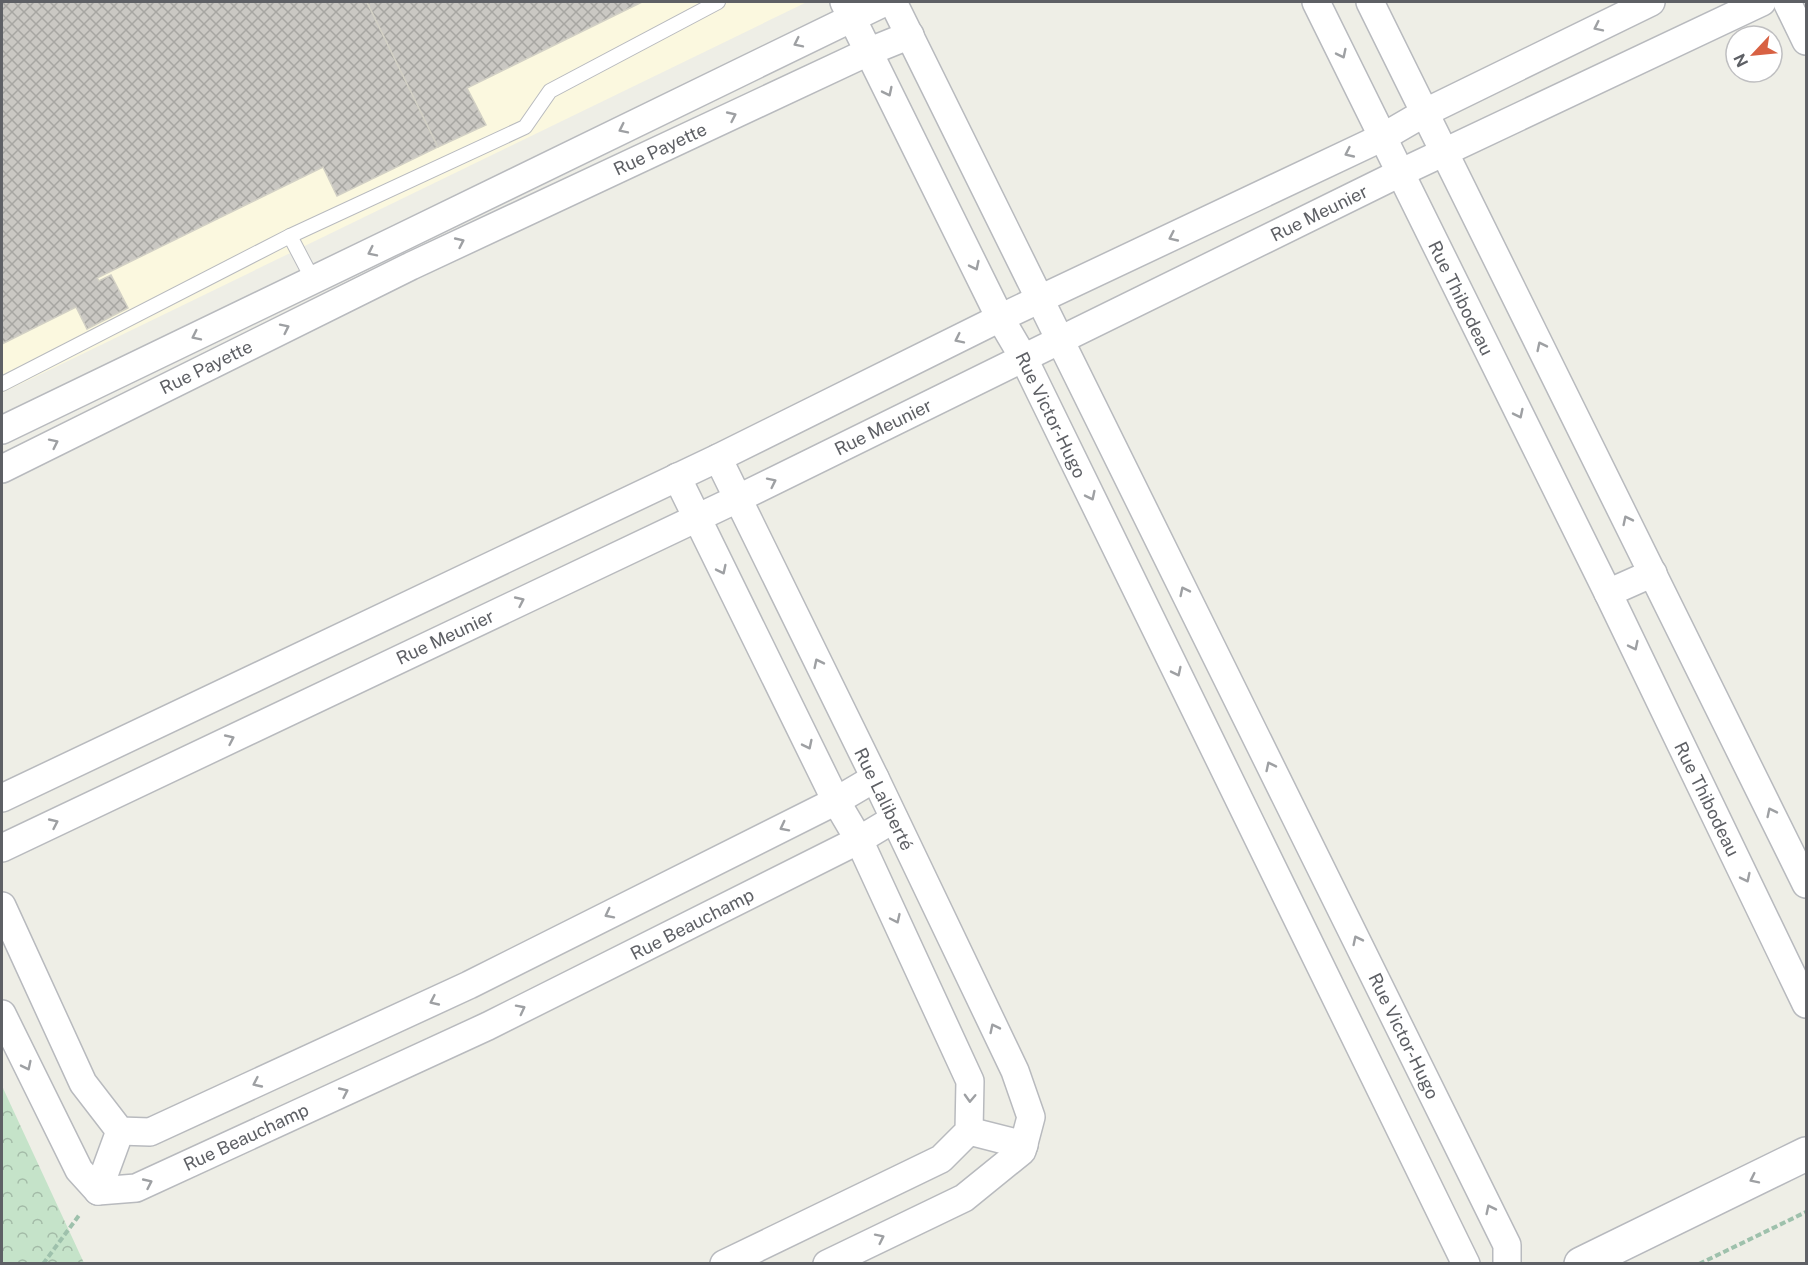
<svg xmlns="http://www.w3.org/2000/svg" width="1808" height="1265" font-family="'Public Sans',sans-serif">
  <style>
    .commercial { fill: #fbf8df }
    .park { fill: url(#park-crowns) }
    .building { fill: url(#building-cross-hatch); stroke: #d2d0c5; stroke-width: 1.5 }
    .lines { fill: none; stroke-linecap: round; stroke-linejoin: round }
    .lane-casing { stroke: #b8babe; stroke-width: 16 }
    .street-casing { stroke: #b8babe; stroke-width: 30 }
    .secondary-casing { stroke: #b7b9be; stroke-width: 36 }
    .path { stroke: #9ec1ac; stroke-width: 4; stroke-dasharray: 6 3; stroke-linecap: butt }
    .lane { stroke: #fff; stroke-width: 14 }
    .street { stroke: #fff; stroke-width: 27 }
    .secondary { stroke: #fff; stroke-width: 33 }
    .oneway { stroke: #9ea0a3 }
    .labels { text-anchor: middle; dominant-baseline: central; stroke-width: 4.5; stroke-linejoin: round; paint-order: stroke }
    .street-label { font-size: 18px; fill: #5e6065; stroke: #fff }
  </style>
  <defs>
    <pattern id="park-crowns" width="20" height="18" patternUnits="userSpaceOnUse" patternTransform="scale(1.5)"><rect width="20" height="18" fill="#c5e3c9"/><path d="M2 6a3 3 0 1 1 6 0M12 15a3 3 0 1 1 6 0" fill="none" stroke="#a3bba7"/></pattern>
    <pattern id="building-cross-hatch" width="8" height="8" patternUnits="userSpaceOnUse" patternTransform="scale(1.5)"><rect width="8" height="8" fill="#cac8c3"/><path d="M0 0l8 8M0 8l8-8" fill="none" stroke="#a7a6a2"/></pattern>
  </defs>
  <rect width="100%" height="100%" fill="#eeeee6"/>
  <!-- commercial -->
  <polygon class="commercial" points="2,2 807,2 2,393"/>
  <!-- park -->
  <polygon class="park" points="2,1086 84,1263 2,1263"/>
  <!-- building -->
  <g class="building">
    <polygon points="2,2 367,2 438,147 337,196 323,167 97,278 99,281 111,275 128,308 87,329 76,307 2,344"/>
    <polygon points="367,2 642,2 467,88 486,125 438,147"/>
  </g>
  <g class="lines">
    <defs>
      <g id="lane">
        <polyline points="290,236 313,280"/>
        <polyline points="2,384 290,236 525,127 550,91 718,2"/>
      </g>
      <g id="street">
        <polyline points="844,2 1000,318 1023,357 1466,1264"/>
        <polyline points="893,2 1507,1245 1507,1264"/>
        <polyline points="1316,2 1608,593 1806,1004"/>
        <polyline points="1370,2 1806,884"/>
        <polyline points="1787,2 1806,41"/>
        <polyline points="2,430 400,238 885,2"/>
        <polyline points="718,458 875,778 1015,1071 1031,1117 1022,1151 964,1198 827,1264"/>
        <polyline points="2,469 411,266 868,52 910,35"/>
        <polyline points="677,477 836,801 859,840 970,1081 969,1131 941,1159 724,1264"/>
        <polyline points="1608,593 1653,573"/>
        <polyline points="2,798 718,458 1000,318 1383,137 1426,112 1651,2"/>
        <polyline points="2,848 737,499 1400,173 1762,2"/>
        <polyline points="2,906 83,1083 120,1131 150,1132 469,985 836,801 875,778"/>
        <polyline points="2,1014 79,1170 98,1191 136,1188 488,1026 859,840 894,819"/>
        <polyline points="969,1131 1024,1145"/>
        <polyline points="98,1191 120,1131"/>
      </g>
      <polyline id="secondary" points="1581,1264 1806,1154"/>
    </defs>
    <!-- lane casing -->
    <use href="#lane" class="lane-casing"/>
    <!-- street casing -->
    <use href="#street" class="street-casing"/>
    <!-- secondary casing -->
    <use href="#secondary" class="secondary-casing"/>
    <!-- path -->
    <g class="path">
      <polyline points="43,1264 80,1214"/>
      <polyline points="1699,1264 1806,1212"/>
    </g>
    <!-- lane -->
    <use href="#lane" class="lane"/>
    <!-- street -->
    <use href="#street" class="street"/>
    <!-- secondary -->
    <use href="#secondary" class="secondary"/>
  </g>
  <!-- one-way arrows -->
  <defs><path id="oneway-chevron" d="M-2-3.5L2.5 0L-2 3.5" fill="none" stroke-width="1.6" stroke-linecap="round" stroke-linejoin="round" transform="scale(1.5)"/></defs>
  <g class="oneway">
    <use href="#oneway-chevron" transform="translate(1598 27) rotate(154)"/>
    <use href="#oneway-chevron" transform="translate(798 43) rotate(154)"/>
    <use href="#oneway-chevron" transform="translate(1342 54) rotate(64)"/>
    <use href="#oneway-chevron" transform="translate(888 92) rotate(64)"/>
    <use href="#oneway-chevron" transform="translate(732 116) rotate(-25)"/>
    <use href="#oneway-chevron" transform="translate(623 129) rotate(154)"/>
    <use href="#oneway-chevron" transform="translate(1349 153) rotate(155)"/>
    <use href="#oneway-chevron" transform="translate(1173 237) rotate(155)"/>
    <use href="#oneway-chevron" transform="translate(460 242) rotate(-25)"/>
    <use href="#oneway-chevron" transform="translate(372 252) rotate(154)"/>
    <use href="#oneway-chevron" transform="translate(975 266) rotate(64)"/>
    <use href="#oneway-chevron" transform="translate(285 328) rotate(-26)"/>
    <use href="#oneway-chevron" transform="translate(196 336) rotate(154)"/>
    <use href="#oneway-chevron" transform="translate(959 339) rotate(154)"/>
    <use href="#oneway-chevron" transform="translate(1541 346) rotate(-116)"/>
    <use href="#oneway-chevron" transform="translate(1519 414) rotate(64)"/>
    <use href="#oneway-chevron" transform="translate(54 443) rotate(-26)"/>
    <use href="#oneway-chevron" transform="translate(772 482) rotate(-26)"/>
    <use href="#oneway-chevron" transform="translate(1091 496) rotate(64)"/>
    <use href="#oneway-chevron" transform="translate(1627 520) rotate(-116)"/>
    <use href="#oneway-chevron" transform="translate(722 570) rotate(64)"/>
    <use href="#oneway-chevron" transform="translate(1184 591) rotate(-116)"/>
    <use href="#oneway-chevron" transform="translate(520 601) rotate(-25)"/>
    <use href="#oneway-chevron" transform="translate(1634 646) rotate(64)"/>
    <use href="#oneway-chevron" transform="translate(818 663) rotate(-116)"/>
    <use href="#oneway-chevron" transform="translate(1177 672) rotate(64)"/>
    <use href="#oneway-chevron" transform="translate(230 739) rotate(-25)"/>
    <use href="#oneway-chevron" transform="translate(808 745) rotate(64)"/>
    <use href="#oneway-chevron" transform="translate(1270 766) rotate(-116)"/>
    <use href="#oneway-chevron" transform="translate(1771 812) rotate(-116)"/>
    <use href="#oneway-chevron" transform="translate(54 823) rotate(-25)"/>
    <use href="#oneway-chevron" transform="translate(784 827) rotate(153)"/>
    <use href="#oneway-chevron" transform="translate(1746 878) rotate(64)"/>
    <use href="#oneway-chevron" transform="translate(609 914) rotate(153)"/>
    <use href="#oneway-chevron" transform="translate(896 919) rotate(65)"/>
    <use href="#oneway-chevron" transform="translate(1357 940) rotate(-116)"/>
    <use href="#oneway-chevron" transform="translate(434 1001) rotate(155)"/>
    <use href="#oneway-chevron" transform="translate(521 1009) rotate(-27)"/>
    <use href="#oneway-chevron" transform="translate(994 1028) rotate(-116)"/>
    <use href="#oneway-chevron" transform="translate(27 1066) rotate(64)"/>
    <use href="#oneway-chevron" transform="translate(257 1083) rotate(155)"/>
    <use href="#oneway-chevron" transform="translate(344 1092) rotate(-25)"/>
    <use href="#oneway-chevron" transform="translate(970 1098) rotate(92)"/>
    <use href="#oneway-chevron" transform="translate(1754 1179) rotate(154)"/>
    <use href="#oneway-chevron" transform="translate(148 1183) rotate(-25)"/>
    <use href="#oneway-chevron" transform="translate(1490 1209) rotate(-116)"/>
    <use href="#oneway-chevron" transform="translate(880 1238) rotate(-26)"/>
  </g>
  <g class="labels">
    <!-- street labels -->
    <g class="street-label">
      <text transform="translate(660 149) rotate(-25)">Rue Payette</text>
      <text transform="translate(1319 213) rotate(-26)">Rue Meunier</text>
      <text transform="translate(1461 298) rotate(64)">Rue Thibodeau</text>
      <text transform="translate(206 367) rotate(-26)">Rue Payette</text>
      <text transform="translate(1051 415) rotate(64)">Rue Victor-Hugo</text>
      <text transform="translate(883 427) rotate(-26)">Rue Meunier</text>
      <text transform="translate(445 637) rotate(-25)">Rue Meunier</text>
      <text transform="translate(884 799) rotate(64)">Rue Laliberté</text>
      <text transform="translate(1707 799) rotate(64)">Rue Thibodeau</text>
      <text transform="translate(692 924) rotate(-27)">Rue Beauchamp</text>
      <text transform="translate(1404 1036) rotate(64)">Rue Victor-Hugo</text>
      <text transform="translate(246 1137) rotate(-25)">Rue Beauchamp</text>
    </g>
  </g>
  <!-- border -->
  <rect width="1808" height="1265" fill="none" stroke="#5e6065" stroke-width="6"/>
  <!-- north arrow -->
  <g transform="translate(1754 54) rotate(244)"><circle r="28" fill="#ffffff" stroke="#bfbfc1" stroke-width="1.5"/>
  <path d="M0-4.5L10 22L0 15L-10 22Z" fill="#d86143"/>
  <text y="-9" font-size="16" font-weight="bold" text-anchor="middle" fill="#5e6065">N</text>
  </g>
</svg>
